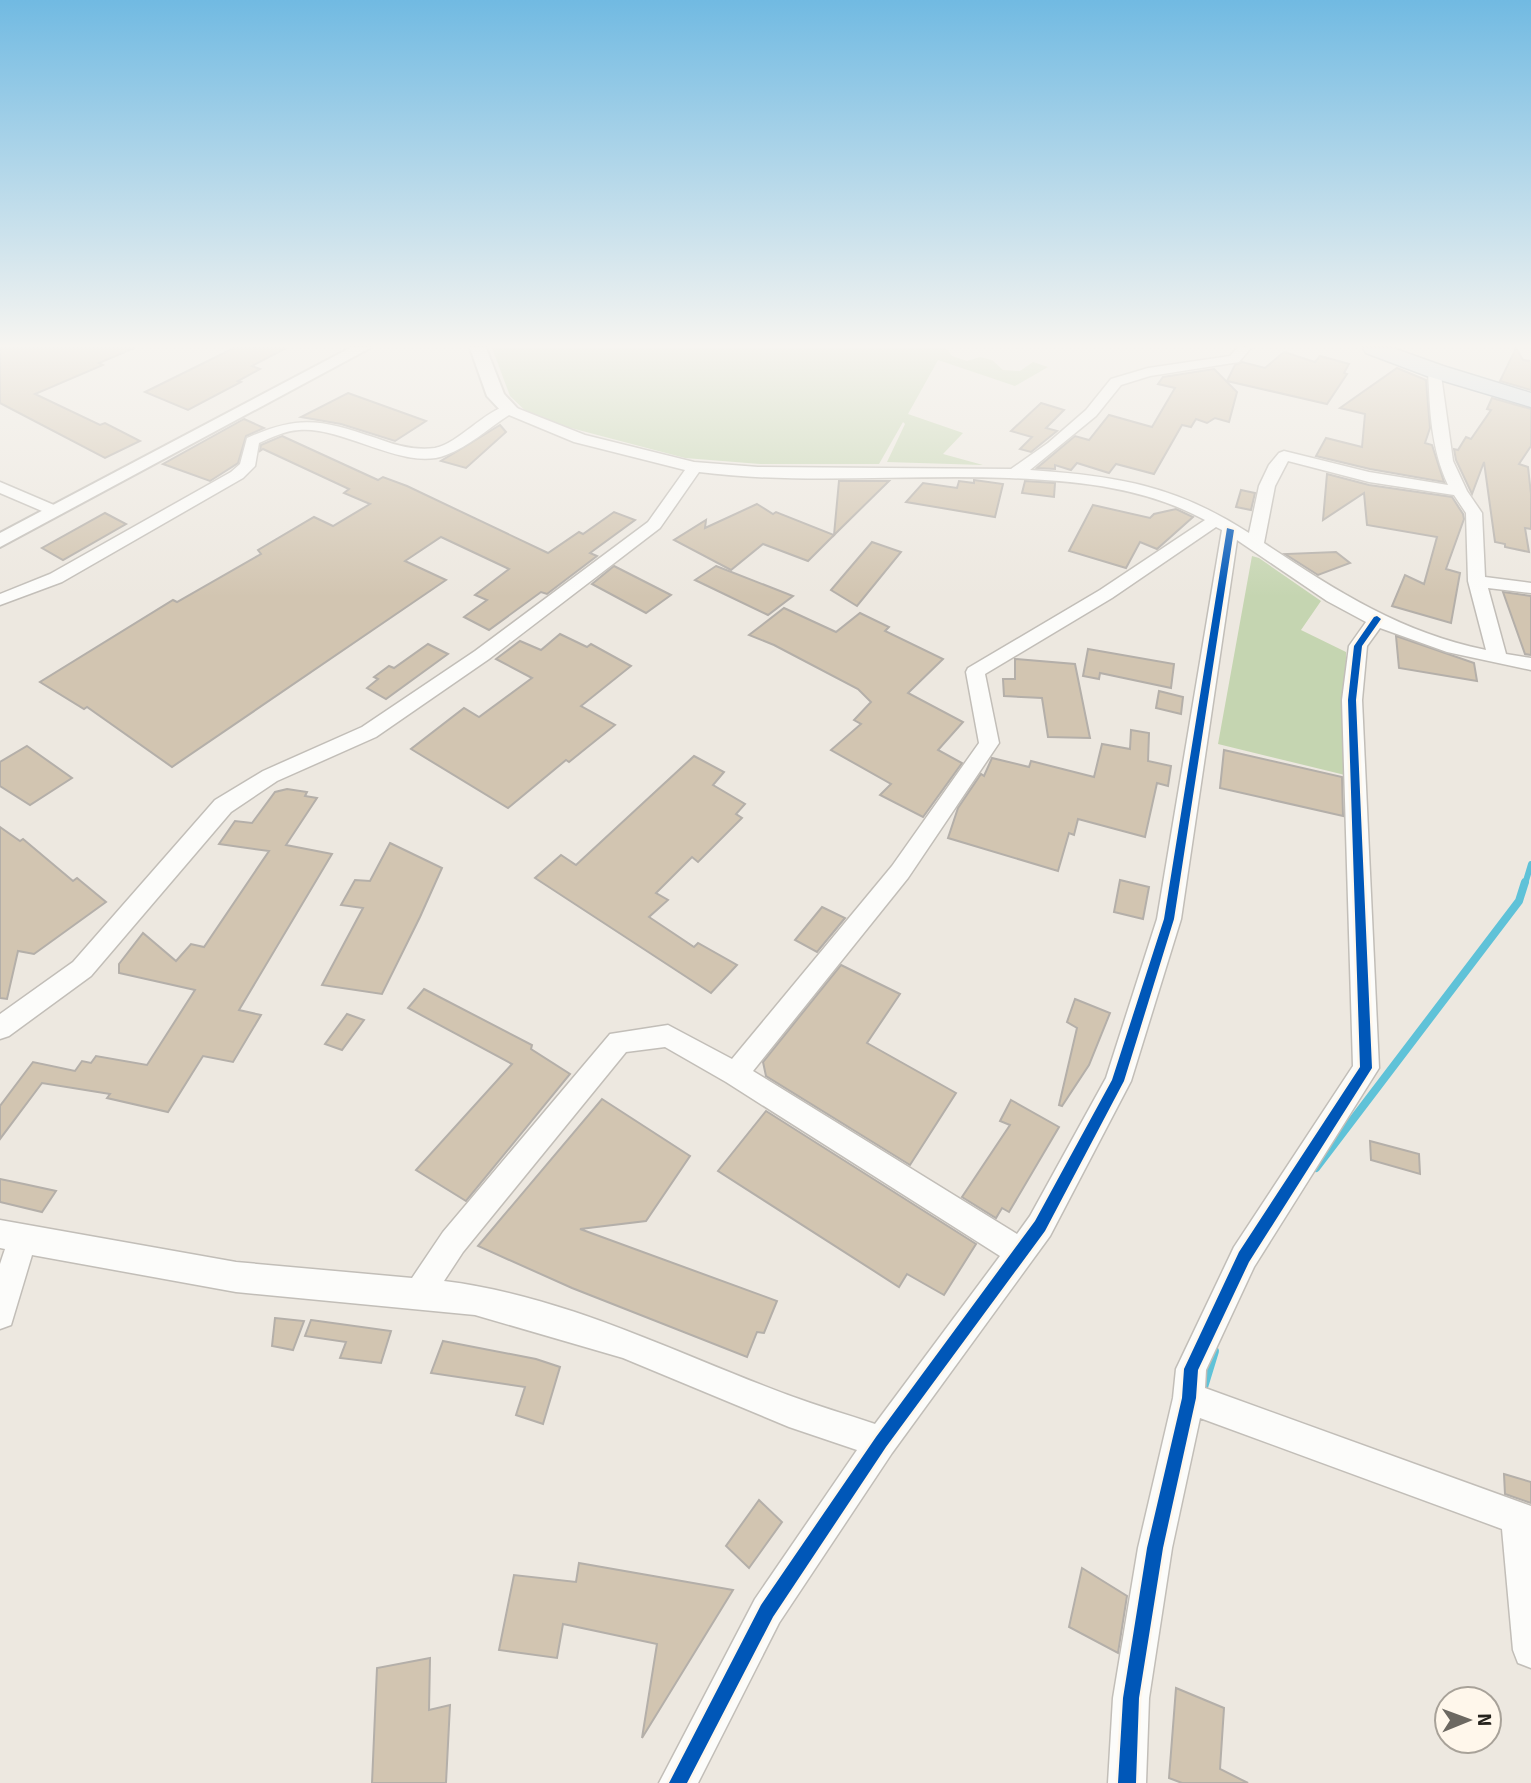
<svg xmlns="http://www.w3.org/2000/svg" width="1531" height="1783" font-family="Signika,sans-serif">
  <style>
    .green { fill: #c5d5b1 }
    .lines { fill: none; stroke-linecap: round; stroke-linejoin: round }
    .stream-far2 { stroke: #5fc2d8; stroke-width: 6 }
    .stream-far1 { stroke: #5fc2d8; stroke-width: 8 }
    .stream { stroke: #5fc2d8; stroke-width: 10 }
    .building { fill: #d2c5b1; stroke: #b4afa9; stroke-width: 2 }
    .minor-casing { stroke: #c2beb8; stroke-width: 3 }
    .tertiary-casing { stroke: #c2beb8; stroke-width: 4 }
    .trunk-casing { stroke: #9ba5ad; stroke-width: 3 }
    .minor { fill: #fcfcfa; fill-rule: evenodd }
    .tertiary { fill: #fcfcfa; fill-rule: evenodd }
    .trunk { fill: #d6e0e8; fill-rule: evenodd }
    .cycleway-casing { stroke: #fff7eb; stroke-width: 5 }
    .cycleway { fill: #0057b8; fill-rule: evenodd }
  </style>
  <rect width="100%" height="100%" fill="#ede8e0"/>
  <!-- green -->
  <g class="green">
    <polygon points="492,348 943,348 947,349 952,356 967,361 980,357 992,360 1003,370 1020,371 1033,362 1048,367 1015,386 938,360 908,414 963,433 943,454 983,465 887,462 905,424 903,422 879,464 760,464 685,458 533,418 510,396"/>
    <polygon points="1252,556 1259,558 1321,601 1301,630 1346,652 1345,775 1218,744"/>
  </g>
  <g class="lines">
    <!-- stream-far2 -->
    <polyline class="stream-far2" points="1525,884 1531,864"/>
    <!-- stream-far1 -->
    <polyline class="stream-far1" points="1316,1168 1519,901 1525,882"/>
    <!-- stream -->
    <polyline class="stream" points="1203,1387 1214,1351"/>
  </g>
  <!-- building -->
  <g class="building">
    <polygon points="0,348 134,348 99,363 103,365 35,394 100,425 105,423 140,441 105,458 0,403"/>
    <polygon points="234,348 286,348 252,366 260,369 238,381 241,382 188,410 145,392"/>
    <polygon points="1516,348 1523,360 1531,361 1531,390 1500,381"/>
    <polygon points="1284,352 1315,362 1320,356 1349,364 1344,373 1347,374 1327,404 1227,381 1235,365 1242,362 1265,368"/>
    <polygon points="1397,368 1426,380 1430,428 1425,443 1432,445 1444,482 1370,469 1316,456 1326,438 1362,447 1365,414 1340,408"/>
    <polygon points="1214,369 1237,392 1229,422 1215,418 1207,423 1196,419 1191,427 1182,425 1154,474 1116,464 1109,473 1077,463 1071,470 1055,465 1055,469 1037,468 1075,436 1089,440 1109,415 1152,427 1175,388 1158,384 1163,377"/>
    <polygon points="348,393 426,421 395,441 341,424 301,417"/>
    <polygon points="1492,398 1531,409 1531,446 1519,464 1528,467 1531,494 1531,529 1525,528 1529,552 1505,547 1505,544 1495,542 1484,462 1472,494 1456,460 1454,449 1458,450 1466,437 1471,439 1491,410 1487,409"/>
    <polygon points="1041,403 1064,410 1046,428 1057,431 1031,452 1020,449 1032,437 1011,431"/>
    <polygon points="244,419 264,428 246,436 238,463 210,481 163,464"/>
    <polygon points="500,425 506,432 466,468 441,461"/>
    <polygon points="282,436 378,480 383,477 407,486 548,553 579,532 583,534 614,512 635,520 590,553 597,556 547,594 541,592 489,630 464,617 487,600 475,595 509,569 441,537 405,561 446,580 172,767 87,707 84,709 40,682 173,600 177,602 261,554 258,550 314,517 333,526 370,504 344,493 349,489 263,449 260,451 261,445"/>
    <polygon points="1327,474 1369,485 1452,497 1463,514 1464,519 1446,569 1460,573 1451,623 1392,606 1405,575 1424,584 1437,537 1367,525 1364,493 1323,520"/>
    <polygon points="974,480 1003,484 995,517 906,502 923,483 957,488 959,481 974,483"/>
    <polygon points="839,481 889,481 834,535"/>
    <polygon points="1025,481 1055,483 1054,497 1022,493"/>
    <polygon points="1241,490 1255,493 1251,510 1236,507"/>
    <polygon points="757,504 773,514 776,512 834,535 808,561 763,544 731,570 674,540 706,520 705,528"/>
    <polygon points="1093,505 1150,518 1154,514 1176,509 1193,517 1157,549 1140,542 1126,568 1069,551"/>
    <polygon points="105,513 126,524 63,560 42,548"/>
    <polygon points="872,542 901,552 857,606 831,590"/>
    <polygon points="1336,552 1350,563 1318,575 1285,554"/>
    <polygon points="614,566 671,595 646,613 592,584"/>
    <polygon points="716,566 793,596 768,615 695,580"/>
    <polygon points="1503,592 1531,596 1531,655 1525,654"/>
    <polygon points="784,608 836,632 860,613 889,627 885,631 943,659 908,693 963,722 938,750 962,763 923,817 880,795 891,784 831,750 861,724 854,720 871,702 858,689 774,645 749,635"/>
    <polygon points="560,634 587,647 591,644 631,666 581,706 615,725 569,762 566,760 508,808 411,749 464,708 479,717 532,678 496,659 520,641 541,650"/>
    <polygon points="1396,636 1474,663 1477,681 1399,668"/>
    <polygon points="428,644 448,654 386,699 367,688 378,679 374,677 389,666 394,668"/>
    <polygon points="1088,649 1174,664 1171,688 1100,673 1099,679 1083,676"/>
    <polygon points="1015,659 1075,664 1090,738 1048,737 1042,698 1004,696 1003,679 1015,679"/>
    <polygon points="1159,691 1183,697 1181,714 1156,708"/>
    <polygon points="1131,730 1149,733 1148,761 1171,766 1168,786 1157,783 1145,837 1078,819 1074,835 1069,833 1058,871 948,838 958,808 981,774 984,776 992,758 1029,767 1031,761 1094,777 1102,744 1130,749"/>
    <polygon points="27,746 72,778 30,805 0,786 0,762"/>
    <polygon points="1224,750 1342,777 1343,816 1220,788"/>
    <polygon points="694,756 724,772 713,785 745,804 736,814 742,818 698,862 692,857 656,893 668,900 649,917 694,947 698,943 737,965 711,993 535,878 561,855 576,865"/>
    <polygon points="287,789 307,792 305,796 317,798 286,845 332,854 239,1010 261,1015 233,1062 203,1056 168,1112 107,1098 110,1094 42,1083 0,1139 0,1106 33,1062 75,1071 82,1061 91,1063 96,1056 147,1065 195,990 119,973 119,964 143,933 176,961 191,944 204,947 269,851 219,844 235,821 252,823 275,792"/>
    <polygon points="0,827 20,841 23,839 73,881 77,878 106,902 34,954 18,951 7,999 0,998"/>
    <polygon points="390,843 442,868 420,917 382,994 322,985 363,908 341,905 355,880 370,881"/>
    <polygon points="1120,880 1149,887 1143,919 1114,912"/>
    <polygon points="822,907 845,918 817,952 795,940"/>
    <polygon points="841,965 900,994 867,1043 956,1093 910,1165 766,1076 763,1062"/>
    <polygon points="424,989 532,1045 531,1049 570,1074 466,1201 416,1170 512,1064 408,1008"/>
    <polygon points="1075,999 1110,1013 1089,1065 1062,1106 1059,1105 1077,1028 1067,1022"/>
    <polygon points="347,1014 364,1020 342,1050 325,1044"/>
    <polygon points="602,1099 690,1156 646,1221 580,1229 777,1301 764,1333 757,1332 747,1357 572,1288 478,1246"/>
    <polygon points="1011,1100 1059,1127 1009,1212 1002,1208 996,1218 962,1197 1010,1125 1000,1121"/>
    <polygon points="766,1111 976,1244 944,1295 907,1274 899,1287 718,1171"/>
    <polygon points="1370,1141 1419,1154 1420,1174 1371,1160"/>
    <polygon points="0,1179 24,1184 56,1191 42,1212 0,1202"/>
    <polygon points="275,1318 304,1321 293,1350 272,1346"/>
    <polygon points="311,1320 391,1331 381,1363 340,1358 346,1342 305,1336"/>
    <polygon points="443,1341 536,1359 560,1367 543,1424 516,1415 525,1387 431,1373"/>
    <polygon points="1504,1474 1531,1482 1531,1503 1505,1494"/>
    <polygon points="759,1500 782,1522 749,1568 726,1546"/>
    <polygon points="579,1563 733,1590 642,1738 657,1644 563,1624 557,1658 499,1650 514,1575 576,1582"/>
    <polygon points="1082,1568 1127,1596 1118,1653 1069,1627"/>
    <polygon points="430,1658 429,1710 450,1705 446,1783 372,1783 377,1668"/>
    <polygon points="1176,1688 1224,1708 1220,1769 1248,1783 1182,1783 1169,1778"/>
  </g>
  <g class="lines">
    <defs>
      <g id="minor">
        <path d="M 1237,348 L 1251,348 L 1239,362 L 1150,376 L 1121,385 L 1096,416 L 1030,470 C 1116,476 1175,485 1249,533 L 1259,486 L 1269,465 L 1279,453 L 1284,451 L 1369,472 L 1448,485 C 1431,448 1430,411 1428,371 L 1430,368 L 1440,368 L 1453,461 L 1467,491 L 1482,513 L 1485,577 L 1531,583 L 1531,593 L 1488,588 L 1506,654 L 1531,658 L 1531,670 L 1447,652 L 1380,628 L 1367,646 L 1362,700 L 1379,1068 L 1254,1267 L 1206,1370 L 1205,1388 L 1531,1506 L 1531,1668 L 1518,1663 L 1513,1650 L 1502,1529 L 1200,1418 L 1172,1548 L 1149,1698 L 1146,1783 L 1108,1783 L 1113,1698 L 1138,1548 L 1173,1398 L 1176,1369 L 1234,1247 L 1353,1066 L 1342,700 L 1349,646 L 1366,622 L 1327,601 L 1237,540 L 1181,919 L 1131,1081 L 1050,1236 L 892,1453 L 779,1623 L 698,1783 L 659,1783 L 755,1599 L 857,1450 L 789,1427 L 623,1358 L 475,1315 L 236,1292 L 32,1255 L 11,1325 L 0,1329 L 0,1264 L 5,1249 L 0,1248 L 0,1220 L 236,1262 L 412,1278 L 443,1232 L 610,1034 L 668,1025 L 732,1059 L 892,866 L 979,743 L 966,672 L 968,668 L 1100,590 L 1205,520 C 1144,487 1077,481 1009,478 C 906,474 801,485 699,472 L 660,528 L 489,659 L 376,737 L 277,781 L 231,812 L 91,976 L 9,1036 L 0,1039 L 0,1014 L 73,962 L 215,800 L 263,771 L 362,727 L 475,651 L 648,522 L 685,470 L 574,442 L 509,415 C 489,428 468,447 446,455 C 404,472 344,426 299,430 C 284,431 273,437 259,443 L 255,466 L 243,478 L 62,582 L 0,605 L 0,594 L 50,574 L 231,472 L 240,464 L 247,438 C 300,414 322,420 376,438 C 394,445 415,451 435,448 C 459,443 484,411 509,405 L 585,435 L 694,462 L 758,467 L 1011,469 L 1048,443 L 1086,410 L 1111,379 L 1148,368 L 1230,356 ZM 1288,461 L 1369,482 L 1454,495 L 1466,513 L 1468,581 L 1486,650 C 1399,632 1337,591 1264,543 L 1275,486 ZM 1216,527 L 1222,530 L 1157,919 L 1106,1078 L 1030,1216 L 1017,1234 L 753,1071 L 908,878 L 999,743 L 985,674 L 1112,598 ZM 665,1047 L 726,1082 L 1000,1256 L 875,1424 C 846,1414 817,1406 788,1395 C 675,1353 566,1296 444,1281 L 463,1252 L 626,1052 Z"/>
        <polygon points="0,482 61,508 63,511 61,514 49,514 0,493"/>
      </g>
      <g id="tertiary">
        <polygon points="350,348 370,348 0,547 0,533"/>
        <polygon points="470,348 486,348 504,394 518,409 515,413 503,413 487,396"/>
      </g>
      <polygon id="trunk" points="1363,348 1393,348 1443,366 1531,393 1531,407 1427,376 1366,353"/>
    </defs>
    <!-- minor casing -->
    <use href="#minor" class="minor-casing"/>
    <!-- tertiary casing -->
    <use href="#tertiary" class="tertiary-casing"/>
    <!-- trunk casing -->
    <use href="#trunk" class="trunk-casing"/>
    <!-- minor -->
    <use href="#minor" class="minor"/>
    <!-- tertiary -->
    <use href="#tertiary" class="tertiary"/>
    <!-- trunk -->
    <use href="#trunk" class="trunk"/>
    <defs>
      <g id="cycleway">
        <polygon points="1227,528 1234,530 1174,919 1124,1081 1045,1231 886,1447 773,1617 687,1783 669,1783 761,1605 876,1437 1035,1221 1112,1080 1164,919"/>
        <polygon points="1377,616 1381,619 1362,646 1356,700 1372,1068 1249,1262 1198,1370 1196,1398 1163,1548 1139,1698 1136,1783 1118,1783 1123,1698 1147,1548 1182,1398 1184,1369 1239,1252 1360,1067 1348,700 1354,646 1374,617"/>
      </g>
    </defs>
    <!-- cycleway casing -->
    <use href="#cycleway" class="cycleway-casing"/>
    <!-- cycleway -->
    <use href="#cycleway" class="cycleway"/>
  </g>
  <!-- sky -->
  <linearGradient id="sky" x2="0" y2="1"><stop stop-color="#71bae2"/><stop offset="0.58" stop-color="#f7f5f1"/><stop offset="1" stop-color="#f7f5f1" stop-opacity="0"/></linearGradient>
  <rect width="1531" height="597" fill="url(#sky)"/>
  <!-- north arrow -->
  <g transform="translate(1468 1720) rotate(89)"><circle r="33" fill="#fff7eb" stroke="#a8a299" stroke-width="2"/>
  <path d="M0-5L12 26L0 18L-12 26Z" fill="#6c6861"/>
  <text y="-10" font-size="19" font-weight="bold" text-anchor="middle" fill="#26231d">N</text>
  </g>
</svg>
